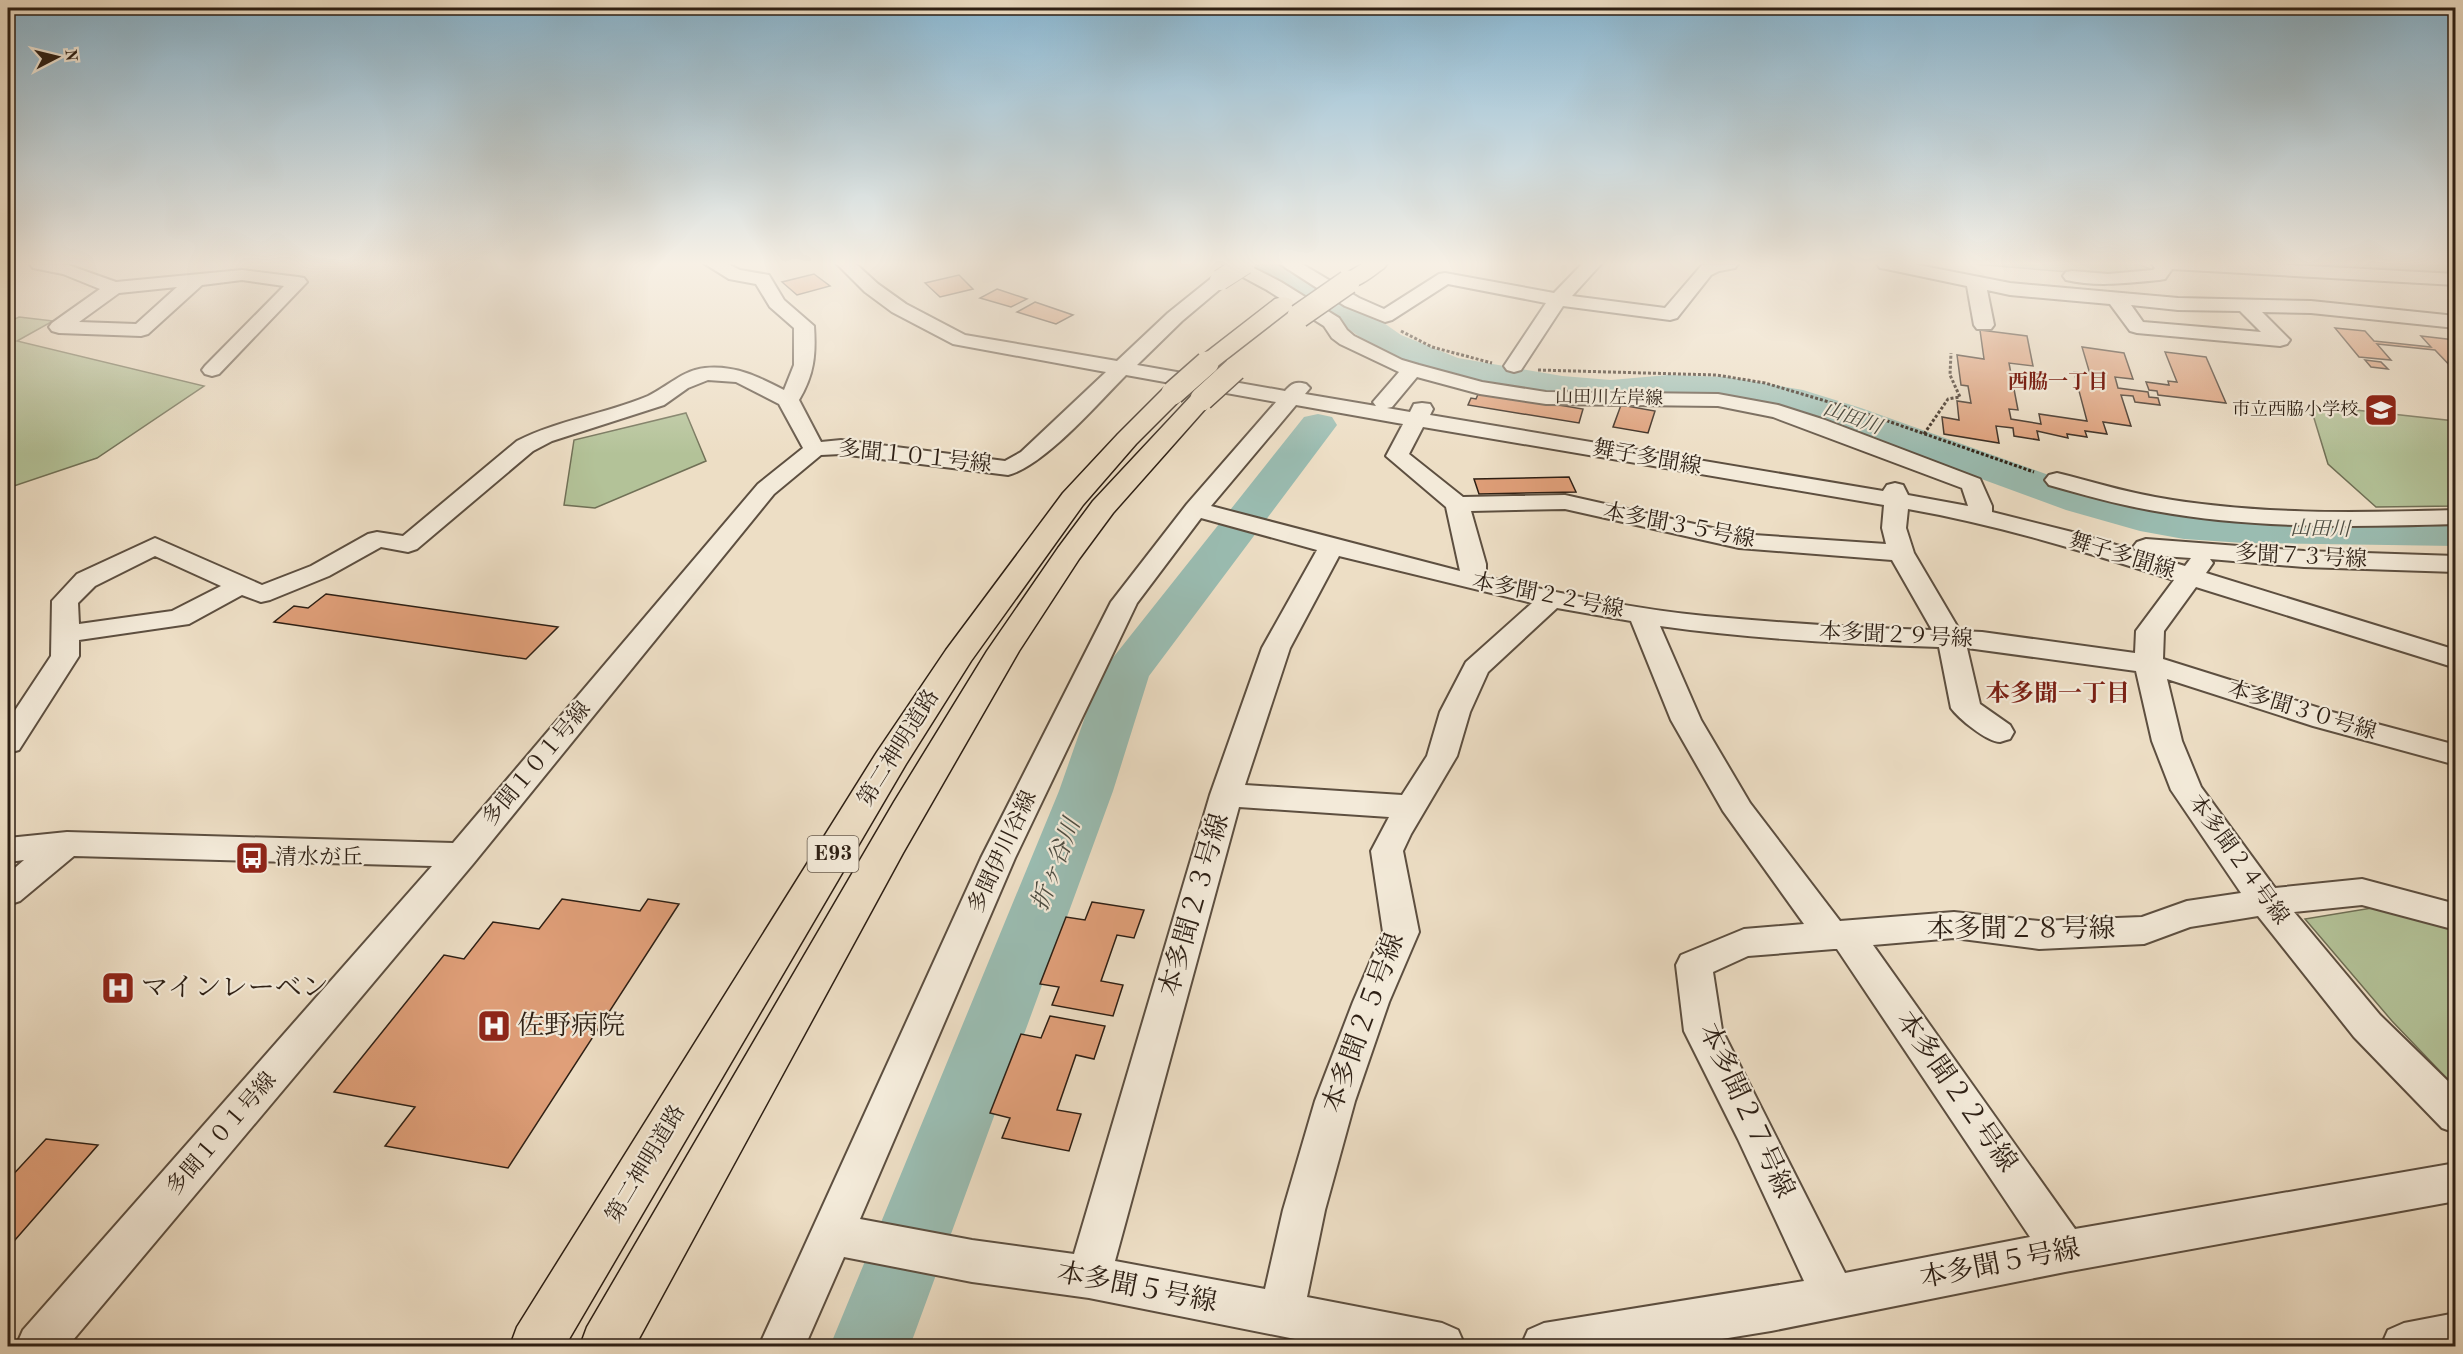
<svg xmlns="http://www.w3.org/2000/svg" width="2463" height="1354" font-family="'Old Standard TT','Noto Serif JP',serif">
  <style>
    .green { fill: #b3c298; stroke: #707056; stroke-width: 1.5 }
    .lines { fill: none; stroke-linecap: round; stroke-linejoin: round }
    .river { fill: #9abcb1; fill-rule: evenodd }
    .building { fill: #e09f79; stroke: #2d1f14; stroke-width: 1.5 }
    .minor-casing { stroke: #5d4f40; stroke-width: 4 }
    .highway-casing { stroke: #2d1f14; stroke-width: 3 }
    .path { stroke: #2d1f14; stroke-width: 3; stroke-dasharray: 3 2; stroke-linecap: butt }
    .minor { fill: #f3ead9; fill-rule: evenodd }
    .highway { fill: #eddec5; fill-rule: evenodd }
    .minor-bridge-casing { stroke: #5d4f40; stroke-width: 22; stroke-linecap: butt }
    .highway-bridge-casing { stroke: #2d1f14; stroke-width: 26; stroke-linecap: butt }
    .minor-bridge { stroke: #f3ead9; stroke-width: 20 }
    .highway-bridge { stroke: #eddec5; stroke-width: 23 }
    .labels { text-anchor: middle; dominant-baseline: central; stroke-width: 4.5; stroke-linejoin: round; paint-order: stroke }
    .far-street-label { font-size: 18px; fill: #2d1f14; stroke: #f3ead9 }
    .far-poi-label { font-size: 18px; fill: #2d1f14; stroke: #f3ead9; text-anchor: end }
    .far-neighbourhood-label { font-size: 20px; font-weight: bold; fill: #7a1f14; stroke: #f3ead9 }
    .far-water-label { font-size: 20px; font-style: italic; fill: #4e4e43; stroke: #f3ead9 }
    .shield { fill: #f3ead9; stroke: #685c4f; stroke-width: 1.5 }
    .shield-label { font-size: 21px; font-weight: bold; fill: #2d1f14 }
    .street-label { font-size: 22px; fill: #2d1f14; stroke: #f3ead9 }
    .poi-label { font-size: 22px; fill: #2d1f14; stroke: #f3ead9; text-anchor: start }
    .neighbourhood-label { font-size: 24px; font-weight: bold; fill: #7a1f14; stroke: #f3ead9 }
    .water-label { font-size: 24px; font-style: italic; fill: #4e4e43; stroke: #f3ead9 }
    .near-street-label { font-size: 27px; fill: #2d1f14; stroke: #f3ead9 }
    .near-poi-label { font-size: 27px; fill: #2d1f14; stroke: #f3ead9; text-anchor: start }
  </style>
  <rect width="100%" height="100%" fill="#eddec5"/>
  <filter id="stains"><feTurbulence type="fractalNoise" baseFrequency=".00333" numOctaves="4"/><feColorMatrix values="0 0 0 0 .2 0 0 0 0 .09 0 0 0 0 .02 0 0 0 .5 -.17"/></filter>
  <radialGradient id="worn" r=".72"><stop offset=".6" stop-color="#630" stop-opacity="0"/><stop offset="1" stop-color="#630" stop-opacity=".3"/></radialGradient>
  <!-- green -->
  <g class="green">
    <polygon points="1973,264 2130,264 2141,265 2154,271 2105,275"/>
    <polygon points="2248,264 2455,264 2455,277"/>
    <polygon points="19,317 53,321 17,341 204,386 97,458 8,488 8,322"/>
    <polygon points="2310,405 2455,421 2455,506 2376,507 2328,464"/>
    <polygon points="686,413 706,461 595,508 564,505 574,440"/>
    <polygon points="2390,905 2455,926 2455,1087 2392,1021 2305,919"/>
  </g>
  <g class="lines">
    <!-- river -->
    <g class="river">
      <polygon points="1249,264 1286,264 1361,307 1401,335 1458,358 1562,376 1611,380 1668,375 1726,377 1803,390 1861,408 2096,492 2145,506 2184,513 2244,517 2456,520 2456,546 2244,543 2184,539 2140,531 2066,510 1796,411 1726,399 1668,397 1611,402 1562,398 1449,378 1377,349 1337,321 1253,271"/>
      <polygon points="1318,414 1332,417 1337,425 1149,676 1113,791 910,1346 830,1346 1059,791 1100,674 1304,417"/>
    </g>
  </g>
  <!-- building -->
  <g class="building">
    <polygon points="814,274 830,286 797,295 782,282"/>
    <polygon points="959,275 973,289 940,297 925,283"/>
    <polygon points="997,289 1027,299 1011,307 980,298"/>
    <polygon points="1035,302 1073,315 1056,324 1017,312"/>
    <polygon points="2335,328 2365,331 2374,341 2431,347 2421,336 2455,340 2456,372 2435,350 2377,344 2391,360 2359,357"/>
    <polygon points="1980,330 2027,336 2033,366 2009,363 2018,410 2009,409 2011,419 2041,424 2039,414 2087,421 2074,372 2090,374 2082,347 2124,353 2133,379 2115,377 2118,388 2148,392 2149,397 2158,398 2160,405 2135,402 2133,396 2121,395 2131,426 2103,422 2107,434 2085,431 2087,437 2067,434 2068,438 2037,431 2039,440 2014,436 2013,428 1996,426 1999,443 1944,434 1942,417 1959,420 1957,401 1971,403 1968,386 1961,385 1957,355 1984,359"/>
    <polygon points="2165,352 2206,357 2226,403 2158,395 2157,391 2149,390 2146,382 2169,385 2168,381 2177,382"/>
    <polygon points="2365,360 2381,362 2388,369 2371,367"/>
    <polygon points="1479,392 1583,409 1579,423 1468,405 1471,398 1476,399"/>
    <polygon points="1621,405 1655,411 1648,433 1613,427"/>
    <polygon points="1569,477 1576,492 1479,494 1474,479"/>
    <polygon points="326,594 558,627 526,659 274,622 294,606 308,608"/>
    <polygon points="562,899 640,911 648,899 679,904 508,1168 385,1146 415,1107 334,1092 444,955 464,959 493,922 539,929"/>
    <polygon points="1092,902 1144,910 1134,938 1117,935 1101,981 1123,985 1113,1016 1052,1005 1059,987 1040,984 1066,917 1085,920"/>
    <polygon points="1050,1016 1105,1026 1094,1059 1076,1055 1057,1110 1081,1114 1069,1151 1002,1138 1010,1118 990,1113 1021,1034 1041,1038"/>
    <polygon points="46,1139 98,1145 8,1248 8,1180"/>
  </g>
  <g class="lines">
    <defs>
      <g id="minor">
        <path d="M 30,264 L 68,265 L 116,282 L 242,270 L 298,277 L 304,278 L 307,282 L 219,374 L 212,376 L 205,374 L 202,370 L 205,366 L 284,286 L 242,280 L 202,285 L 148,334 L 141,336 L 59,333 L 52,331 L 49,327 L 52,323 L 100,289 L 63,274 L 33,268 ZM 177,287 L 136,324 L 79,322 L 119,293 Z"/>
        <path d="M 705,264 L 728,264 L 740,270 L 769,275 L 784,300 L 814,326 C 816,355 814,375 799,400 L 821,442 L 841,440 L 1005,461 L 1021,452 L 1106,372 L 953,344 L 892,312 L 865,292 L 837,264 L 856,264 L 878,284 L 906,304 L 965,335 L 1117,361 L 1168,313 L 1214,276 L 1226,276 L 1229,280 L 1226,284 L 1182,321 L 1137,365 L 1285,391 C 1292,383 1296,381 1306,384 L 1310,388 L 1305,394 L 1376,406 L 1373,402 L 1399,372 L 1340,344 L 1332,338 L 1324,326 L 1267,290 L 1226,268 L 1223,264 L 1246,264 L 1281,282 L 1339,318 L 1347,330 L 1354,336 L 1402,360 L 1419,365 L 1482,382 L 1546,392 L 1718,394 L 1778,405 L 1825,420 L 1980,479 L 1992,506 L 1992,512 L 2076,533 L 2136,551 L 2133,547 L 2137,542 L 2146,539 L 2304,551 L 2456,556 L 2456,572 L 2304,567 L 2210,559 L 2213,563 L 2206,573 L 2456,650 L 2456,668 L 2196,587 L 2164,631 L 2163,659 L 2332,712 L 2456,745 L 2456,765 L 2313,726 L 2167,679 L 2182,741 L 2201,787 L 2275,888 L 2362,879 L 2456,904 L 2456,930 L 2362,905 L 2294,912 L 2380,1015 L 2456,1089 L 2456,1133 L 2442,1128 L 2354,1037 L 2258,916 L 2190,927 L 2144,944 L 2039,949 L 1954,938 L 1873,945 L 2075,1229 L 2456,1163 L 2456,1201 L 2065,1272 L 1771,1331 L 1679,1346 L 1521,1346 L 1528,1330 L 1544,1323 L 1804,1281 L 1738,1139 L 1684,1031 L 1676,965 L 1681,955 L 1744,929 L 1804,924 L 1723,811 L 1671,720 L 1631,621 L 1557,608 L 1488,672 L 1470,712 L 1457,756 L 1411,834 L 1403,851 L 1419,932 L 1389,1002 L 1355,1101 L 1325,1210 L 1307,1297 L 1442,1323 L 1458,1330 L 1465,1346 L 1330,1346 L 1089,1298 L 972,1282 L 844,1257 L 805,1346 L 759,1346 L 981,858 L 1111,602 L 1187,504 L 1276,402 L 1126,375 C 1098,403 1044,466 1008,475 L 841,454 L 821,455 L 774,494 L 473,864 L 68,1346 L 16,1346 L 23,1330 L 432,866 L 74,856 L 20,901 L 8,905 L 8,874 L 24,860 L 8,862 L 8,838 L 67,832 L 453,843 L 758,484 L 803,448 L 779,404 L 736,382 L 708,380 L 688,388 L 664,405 L 552,441 L 533,451 L 417,549 L 408,552 L 381,547 L 329,576 L 270,600 L 261,602 L 242,595 L 189,624 L 79,640 L 79,656 L 19,750 L 8,753 L 8,721 L 51,656 L 52,601 L 77,574 L 155,538 L 262,585 L 311,566 L 368,534 L 377,532 L 403,536 L 517,441 C 558,420 605,414 648,396 C 667,387 683,370 705,368 C 735,365 759,377 784,390 L 794,365 L 794,328 L 770,307 L 756,284 L 729,279 ZM 1417,377 L 1480,394 L 1546,404 L 1718,406 L 1773,417 L 1962,488 L 1968,506 L 1908,495 L 1903,485 L 1895,483 L 1887,485 L 1883,491 L 1430,415 L 1433,409 L 1430,404 L 1422,403 L 1414,404 L 1410,412 L 1387,408 L 1392,407 ZM 1296,405 L 1403,424 L 1386,456 L 1446,507 L 1460,571 L 1211,506 ZM 1423,427 L 1884,505 L 1882,528 L 1886,544 L 1739,534 L 1565,495 L 1463,497 L 1409,454 ZM 1565,509 L 1739,548 L 1892,560 L 1932,630 C 1857,628 1781,623 1705,616 C 1632,609 1558,593 1486,577 L 1486,564 L 1471,511 ZM 1908,509 C 1999,525 2086,552 2174,580 L 2136,631 L 2135,653 L 1982,632 L 1960,631 L 1914,553 L 1906,528 ZM 1201,518 L 1317,550 L 1262,648 L 1210,795 L 1074,1254 L 972,1240 L 860,1219 L 1015,858 L 1137,603 ZM 2147,555 L 2191,558 L 2185,566 ZM 155,556 L 221,586 L 172,611 L 79,624 L 78,603 L 95,586 ZM 1339,556 L 1532,603 L 1466,662 L 1440,712 L 1427,756 L 1402,795 L 1245,785 L 1290,648 ZM 1660,626 C 1752,639 1846,644 1939,647 L 1951,708 C 1958,718 1987,742 2000,742 C 2003,741 2006,740 2010,739 L 2014,732 L 2010,725 L 1980,704 L 1967,648 L 2136,671 L 2152,741 L 2171,790 L 2241,893 L 2187,901 L 2142,917 L 2039,921 L 1954,912 L 1840,921 L 1750,803 L 1701,720 ZM 1239,807 L 1389,817 L 1371,851 L 1383,932 L 1353,1002 L 1315,1101 L 1283,1210 L 1265,1289 L 1115,1261 ZM 1834,949 L 1837,949 L 2030,1237 L 1845,1273 L 1722,1030 L 1713,972 L 1748,956 Z"/>
        <polygon points="1280,264 1302,264 1359,298 1384,309 1439,274 1445,273 1554,293 1582,264 1601,264 1572,296 1665,308 1702,265 1738,264 1735,268 1719,271 1711,275 1677,318 1670,320 1563,306 1521,370 1514,372 1507,370 1504,366 1546,303 1448,284 1392,320 1385,322 1345,306"/>
        <path d="M 1877,264 L 1913,264 L 2010,283 L 2178,298 L 2311,301 L 2456,316 L 2456,328 L 2311,313 L 2262,312 L 2290,340 L 2287,344 L 2280,346 L 2137,333 L 2130,331 L 2110,304 L 2010,295 L 1987,290 L 1994,325 L 1991,329 L 1977,329 L 1974,325 L 1967,286 L 1886,269 L 1880,268 ZM 2131,305 L 2178,310 L 2240,311 L 2261,332 L 2143,322 Z"/>
        <path d="M 2152,264 L 2270,264 L 2456,274 L 2456,285 L 2172,269 L 2165,279 L 2159,280 C 2128,283 2096,287 2066,280 L 2063,276 L 2066,272 L 2072,271 L 2108,274 L 2153,270 L 2155,268 Z"/>
        <path d="M 2057,473 C 2090,481 2121,491 2155,497 C 2254,515 2355,513 2456,510 L 2456,524 C 2355,527 2254,529 2155,511 C 2119,505 2084,495 2049,485 L 2045,480 L 2049,475 Z"/>
        <polygon points="2456,1313 2456,1346 2381,1346 2388,1330 2404,1323"/>
      </g>
      <g id="highway">
        <path d="M 1362,264 L 1387,264 L 1384,268 C 1371,277 1357,291 1340,287 L 1337,282 L 1340,277 Z"/>
        <polygon points="1283,297 1291,299 1294,304 1291,309 1215,368 1207,370 1199,368 1195,363 1199,358 1275,299"/>
        <polygon points="1173,386 1182,388 1185,393 1182,398 1136,444 1083,505 971,661 906,764 565,1346 510,1346 517,1327 877,752 946,650 1063,493 1118,434 1164,388"/>
        <polygon points="1202,392 1211,394 1214,399 1113,513 1079,559 1019,651 903,853 635,1346 580,1346 587,1327 894,802 987,651 1058,548 1093,501 1193,394"/>
      </g>
    </defs>
    <!-- minor casing -->
    <use href="#minor" class="minor-casing"/>
    <!-- highway casing -->
    <use href="#highway" class="highway-casing"/>
    <!-- path -->
    <g class="path">
      <polyline points="1401,331 1432,347 1492,363"/>
      <polyline points="1538,370 1717,375 1765,383 1856,410 2034,472"/>
      <polyline points="1924,434 1948,399 1960,397 1950,375 1951,353"/>
    </g>
    <!-- minor -->
    <use href="#minor" class="minor"/>
    <!-- highway -->
    <use href="#highway" class="highway"/>
    <defs>
      <polyline id="minor-bridge" points="1220,280 1245,264"/>
      <g id="highway-bridge">
        <polyline points="1299,316 1348,282"/>
        <polyline points="1173,393 1207,363"/>
        <polyline points="1202,399 1235,369"/>
      </g>
    </defs>
    <!-- minor-bridge casing -->
    <use href="#minor-bridge" class="minor-bridge-casing"/>
    <!-- highway-bridge casing -->
    <use href="#highway-bridge" class="highway-bridge-casing"/>
    <!-- minor-bridge -->
    <use href="#minor-bridge" class="minor-bridge"/>
    <!-- highway-bridge -->
    <use href="#highway-bridge" class="highway-bridge"/>
  </g>
  <!-- sky -->
  <linearGradient id="sky" x2="0" y2="1"><stop stop-color="#89b7d2"/><stop offset="0.58" stop-color="#f7f0e5"/><stop offset="1" stop-color="#f7f0e5" stop-opacity="0"/></linearGradient>
  <rect width="2463" height="454" fill="url(#sky)"/>
  <!-- icons -->
  <defs>
    <symbol id="school-square" viewBox="-11 -11 22 22"><rect x="-9" y="-9" width="18" height="18" rx="4" fill="#8f2418" stroke="#f3ead9"/><path d="M0-5L7-2L0 1L-7-2ZM-4 1L0 2.5L4 1V4Q0 6-4 4Z" fill="#fff"/></symbol>
    <symbol id="bus-square" viewBox="-11 -11 22 22"><rect x="-9" y="-9" width="18" height="18" rx="4" fill="#8f2418" stroke="#f3ead9"/><path d="M-5-6H5V4H4V6H2V4H-2V6H-4V4H-5ZM-3.5-4V0h7V-4ZM-3.5 1.2v1.5H-2V1.2ZM2 1.2v1.5H3.5V1.2Z" fill="#fff"/></symbol>
    <symbol id="hospital-square" viewBox="-11 -11 22 22"><rect x="-9" y="-9" width="18" height="18" rx="4" fill="#8f2418" stroke="#f3ead9"/><path d="M-5-5h3v3.5h4V-5h3V5h-3V1.5h-4V5h-3Z" fill="#fff"/></symbol>
  </defs>
  <g fill-rule="evenodd">
    <use href="#school-square" x="2362" y="391" width="38" height="38"/>
    <use href="#bus-square" x="233" y="839" width="38" height="38"/>
    <use href="#hospital-square" x="99" y="969" width="38" height="38"/>
    <use href="#hospital-square" x="475" y="1007" width="38" height="38"/>
  </g>
  <g class="labels">
    <!-- far-street labels -->
    <g class="far-street-label">
      <text transform="translate(1609 398) rotate(1)">山田川左岸線</text>
    </g>
    <!-- far-poi labels -->
    <g class="far-poi-label">
      <text x="2358" y="410">市立西脇小学校</text>
    </g>
    <!-- far-neighbourhood labels -->
    <g class="far-neighbourhood-label">
      <text x="2058" y="383">西脇一丁目</text>
    </g>
    <!-- far-water labels -->
    <g class="far-water-label">
      <text transform="translate(1852 419) rotate(20)">山田川</text>
      <text transform="translate(2320 530) rotate(1)">山田川</text>
    </g>
    <!-- shield labels -->
    <rect class="shield" x="807.5" y="836" width="51" height="36" rx="4.5"/>
    <g class="shield-label">
      <text x="833" y="854">E93</text>
    </g>
    <!-- street labels -->
    <g class="street-label">
      <text transform="translate(915 457) rotate(6)">多聞１０１号線</text>
      <text transform="translate(1647 458) rotate(10)">舞子多聞線</text>
      <text transform="translate(1679 526) rotate(11)">本多聞３５号線</text>
      <text transform="translate(2122 556) rotate(17)">舞子多聞線</text>
      <text transform="translate(2301 557) rotate(3)">多聞７３号線</text>
      <text transform="translate(1548 596) rotate(11)">本多聞２２号線</text>
      <text transform="translate(1896 636) rotate(3)">本多聞２９号線</text>
      <text transform="translate(2302 711) rotate(17)">本多聞３０号線</text>
      <text transform="translate(899 748) rotate(-58)">第二神明道路</text>
      <text transform="translate(537 764) rotate(-50)">多聞１０１号線</text>
      <text transform="translate(1003 852) rotate(-65)">多聞伊川谷線</text>
      <text transform="translate(2238 860) rotate(54)">本多聞２４号線</text>
      <text transform="translate(222 1134) rotate(-49)">多聞１０１号線</text>
      <text transform="translate(646 1164) rotate(-59)">第二神明道路</text>
    </g>
    <!-- poi labels -->
    <g class="poi-label">
      <text x="275" y="858">清水が丘</text>
    </g>
    <!-- neighbourhood labels -->
    <g class="neighbourhood-label">
      <text x="2058" y="695">本多聞一丁目</text>
    </g>
    <!-- water labels -->
    <g class="water-label">
      <text transform="translate(1057 865) rotate(-69)">折ヶ谷川</text>
    </g>
    <!-- near-street labels -->
    <g class="near-street-label">
      <text transform="translate(1195 905) rotate(-74)">本多聞２３号線</text>
      <text x="2021" y="929">本多聞２８号線</text>
      <text transform="translate(1364 1023) rotate(-70)">本多聞２５号線</text>
      <text transform="translate(1956 1092) rotate(55)">本多聞２２号線</text>
      <text transform="translate(1746 1111) rotate(65)">本多聞２７号線</text>
      <text transform="translate(2000 1264) rotate(-11)">本多聞５号線</text>
      <text transform="translate(1137 1288) rotate(11)">本多聞５号線</text>
    </g>
    <!-- near-poi labels -->
    <g class="near-poi-label">
      <text x="141" y="988">マインレーベン</text>
      <text x="517" y="1026">佐野病院</text>
    </g>
  </g>
  <!-- margin -->
  <rect width="2463" height="1354" fill="none" stroke="#eddec5" stroke-width="30"/>
  <rect x="9" y="9" width="2445" height="1336" fill="none" stroke="#2d1f14" stroke-width="3"/>
  <rect x="15" y="15" width="2433" height="1324" fill="none" stroke="#2d1f14" stroke-width="1.5"/>
  <!-- north arrow -->
  <g transform="translate(57 57) rotate(83)" stroke="#f3ead9" stroke-width="4.5" paint-order="stroke">
  <path d="M0-4.5L10 22L0 15L-10 22Z" fill="#2d1f14"/>
  <text y="-9" font-size="16" font-weight="bold" text-anchor="middle" fill="#2d1f14">N</text>
  </g>
  <rect width="100%" height="100%" filter="url(#stains)"/>
  <rect width="100%" height="100%" fill="url(#worn)"/>
</svg>
